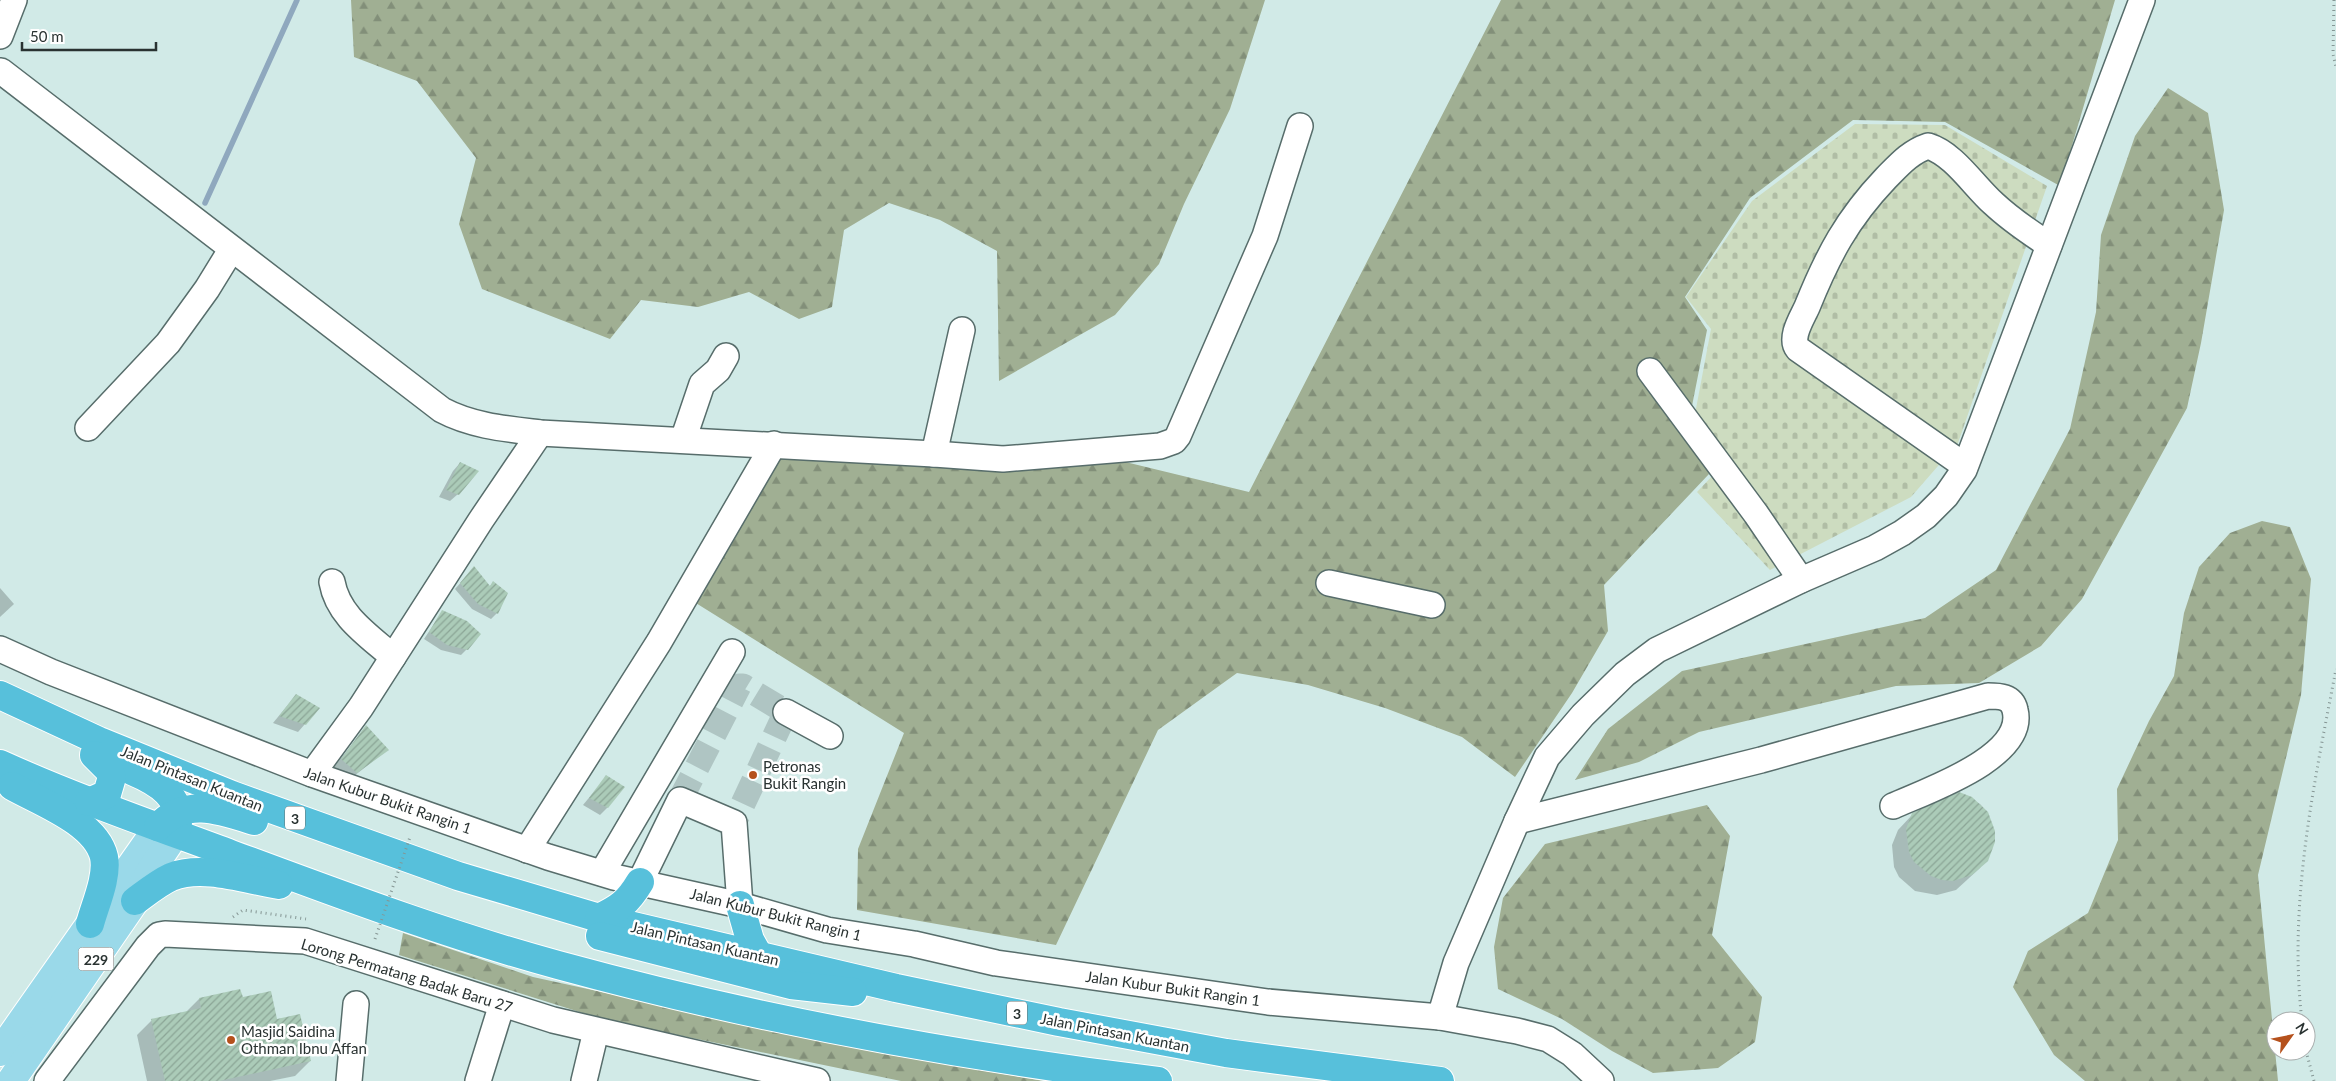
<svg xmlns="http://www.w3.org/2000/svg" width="2336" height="1081" font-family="Lato,sans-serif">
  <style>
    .forest { fill: url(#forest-firs) }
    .cemetery { fill: url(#cemetery-stones) }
    .shadow { fill: #0003 }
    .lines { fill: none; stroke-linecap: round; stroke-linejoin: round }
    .stream { stroke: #8fa8be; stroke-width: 5.5 }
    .building { fill: url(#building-hatch) }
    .minor-tunnel { stroke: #afc5c3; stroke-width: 25; stroke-dasharray: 25 12; stroke-linecap: butt }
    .minor-casing { stroke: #576d6b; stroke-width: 28 }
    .major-casing { stroke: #fff; stroke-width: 30 }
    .highway-casing { stroke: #fff; stroke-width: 30 }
    .path { stroke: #859694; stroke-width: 3; stroke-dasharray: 1 4; stroke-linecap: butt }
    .minor { stroke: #fff; stroke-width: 25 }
    .major { stroke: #9ad9e9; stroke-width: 28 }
    .highway { stroke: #57c0db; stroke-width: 28 }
    .path-bridge { stroke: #859694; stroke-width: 3; stroke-dasharray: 1 4; stroke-linecap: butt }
    .poi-dot { fill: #b5511c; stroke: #fff; stroke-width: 2 }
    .labels { text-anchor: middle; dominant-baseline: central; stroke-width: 5; stroke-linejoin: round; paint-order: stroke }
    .shield { fill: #fff; stroke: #69706f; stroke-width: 1 }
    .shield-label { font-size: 14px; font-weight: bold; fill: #293231 }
    .poi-label { font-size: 15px; fill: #293231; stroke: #fff; text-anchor: start }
    .street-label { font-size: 15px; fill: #293231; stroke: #fff }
  </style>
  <defs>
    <pattern id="forest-firs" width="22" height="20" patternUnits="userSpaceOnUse" patternTransform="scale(1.25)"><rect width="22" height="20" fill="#a0af93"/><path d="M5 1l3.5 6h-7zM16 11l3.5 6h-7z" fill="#828f79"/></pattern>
    <pattern id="cemetery-stones" width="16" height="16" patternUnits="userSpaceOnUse" patternTransform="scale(1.25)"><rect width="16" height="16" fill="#cddcc0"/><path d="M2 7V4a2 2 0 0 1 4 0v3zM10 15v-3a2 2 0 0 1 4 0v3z" fill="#b0bda5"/></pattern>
    <pattern id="building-hatch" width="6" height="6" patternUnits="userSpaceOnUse" patternTransform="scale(1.25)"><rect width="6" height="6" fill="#abcbb8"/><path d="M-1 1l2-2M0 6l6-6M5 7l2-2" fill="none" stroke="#8ba596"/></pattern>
  </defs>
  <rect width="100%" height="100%" fill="#d1eae7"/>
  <!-- forest -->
  <g class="forest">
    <polygon points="351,0 1265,0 1230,109 1184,204 1159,264 1115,315 999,381 997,251 940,220 889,203 844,230 832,307 799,319 749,292 698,307 641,300 610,339 482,289 459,224 476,158 417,81 354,57"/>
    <polygon points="1501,0 2115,0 2060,186 1945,122 1853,120 1750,198 1685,297 1707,330 1690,416 1709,474 1604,585 1608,631 1572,693 1515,777 1462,737 1385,708 1308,685 1237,673 1158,730 1056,945 857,910 858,849 904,733 691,600 782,454 1076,450 1249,492"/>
    <polygon points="2168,88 2208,113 2224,210 2201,343 2187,408 2082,599 2041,646 1979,683 1896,686 1699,732 1639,762 1575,780 1608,729 1682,671 1925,618 1996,570 2070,429 2096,312 2101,235 2135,136"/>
    <polygon points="2262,521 2290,527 2311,579 2301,695 2258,875 2278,1081 2085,1081 2054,1055 2013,987 2028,951 2088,913 2118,840 2117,789 2149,721 2174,676 2184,613 2199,567 2230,533"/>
    <polygon points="1707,805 1730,836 1712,935 1762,997 1755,1042 1718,1068 1653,1073 1612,1051 1562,1019 1498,989 1494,947 1503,898 1545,844"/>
    <polygon points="403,933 533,977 885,1054 1044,1081 901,1081 605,1020 399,955"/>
  </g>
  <!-- cemetery -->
  <polygon class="cemetery" points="1855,124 1945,125 2047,186 1958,443 1911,497 1770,570 1697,492 1716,472 1695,414 1711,329 1686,297 1752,201"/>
  <!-- shadow -->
  <g class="shadow">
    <polygon points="460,463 458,494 450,501 439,497 453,471"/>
    <polygon points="474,568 489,587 493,583 497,613 491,619 472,609 455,589"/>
    <polygon points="0,588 14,604 0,617"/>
    <polygon points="442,612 467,649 461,655 441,650 424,639"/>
    <polygon points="296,695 305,724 298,732 273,723"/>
    <polygon points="366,727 387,750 349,780 334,767"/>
    <polygon points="607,776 608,807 600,815 583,805"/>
    <polygon points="1963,794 1980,804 1987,812 1991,852 1980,868 1956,890 1937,895 1915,891 1899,877 1894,867 1892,845 1898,830 1913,814"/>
    <polygon points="199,999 242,999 276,1020 310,1061 295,1076 270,1081 147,1081 137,1035 152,1020 185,1013"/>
  </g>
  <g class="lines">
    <!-- stream -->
    <polyline class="stream" points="205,203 297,0"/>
  </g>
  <!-- building -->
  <g class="building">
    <polygon points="460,462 479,471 459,495 446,490"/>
    <polygon points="474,566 490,586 493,581 508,593 498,614 478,604 460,583"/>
    <polygon points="442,610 467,621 481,634 468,650 447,645 429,632"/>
    <polygon points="296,694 320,708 306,725 279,716"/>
    <polygon points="366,725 389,750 357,773 341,759"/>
    <polygon points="606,775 625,787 608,808 589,798"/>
    <polygon points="1959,792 1972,797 1988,812 1995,831 1995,842 1988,861 1972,875 1953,881 1942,880 1931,876 1914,862 1909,852 1906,829 1912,813"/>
    <polygon points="240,989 243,997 271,991 277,1019 300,1014 311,1061 219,1081 165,1081 151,1019 201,1008 199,998"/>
  </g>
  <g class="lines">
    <!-- minor-tunnel -->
    <polyline class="minor-tunnel" points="680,800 739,686 743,686 786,712 734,823"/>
    <defs>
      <g id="minor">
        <polyline points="0,36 14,0"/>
        <path d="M 1,71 L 442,410 C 472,426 507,429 540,433 L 934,454 L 962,330"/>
        <polyline points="1650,371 1756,514 1801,580"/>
        <polyline points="88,428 168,343 207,289 231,250"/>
        <polyline points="683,440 702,384 718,370 726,356"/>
        <polyline points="934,454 1003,459 1160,446 1174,441 1178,436 1265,236 1300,126"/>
        <path d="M 1965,466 L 1798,349 C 1789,338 1802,318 1807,307 C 1828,255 1847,219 1886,178 C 1899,165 1910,152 1928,146 C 1954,154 1973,185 1993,203 C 2010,219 2029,232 2049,245"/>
        <path d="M 332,582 C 338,616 368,635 393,657"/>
        <polyline points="1329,583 1432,605"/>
        <polyline points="0,649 51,672 312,774 548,857 614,877 740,905 827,930 914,944 996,963 1268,1002 1440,1017 1517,1031 1548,1039 1572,1054 1601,1081"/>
        <polyline points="786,712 830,736"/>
        <polyline points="312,774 361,707 481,520 540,433"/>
        <path d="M 1517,821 L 1761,760 L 1988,696 C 1999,696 2012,696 2015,710 C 2027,757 1926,791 1893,806"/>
        <polyline points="527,850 659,642 774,444"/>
        <polyline points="602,873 732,652"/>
        <polyline points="640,882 680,800 734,823 740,905"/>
        <polyline points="1440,1017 1456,963 1517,821 1547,757 1583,715 1625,674 1657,650 1801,580 1875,548 1902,533 1926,516 1946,496 1964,470 1977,436 2142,0"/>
        <polyline points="47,1081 148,946 159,935 165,934 305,941 553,1020 817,1081"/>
        <polyline points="349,1081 356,1004"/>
        <polyline points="478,1081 502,1004"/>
        <polyline points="584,1081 596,1031"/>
      </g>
      <g id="major">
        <polyline points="0,1052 154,833"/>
        <polyline points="11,1081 135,901 151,870 176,833"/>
      </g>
      <g id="highway">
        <polyline points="0,695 99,741 232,795 458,876 599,918 896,988 1059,1022 1226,1053 1440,1081"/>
        <path d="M 0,764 C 75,798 153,825 231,854 C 339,894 447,935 558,965 C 755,1019 955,1056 1158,1081"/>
        <path d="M 132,771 C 158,782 184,797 177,829"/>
        <path d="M 12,786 C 40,802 96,822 104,857 C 108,877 95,905 90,924"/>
        <polyline points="89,802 107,794 112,777 109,770 94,755"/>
        <path d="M 158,827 C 185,797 220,810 254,821"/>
        <path d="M 135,901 C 146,893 158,883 171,877 C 203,864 247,880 279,885"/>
        <polyline points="740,905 750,940 759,956"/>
        <path d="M 599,918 C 620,908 628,902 640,882"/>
        <polyline points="600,936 791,985 853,992"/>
      </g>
    </defs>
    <!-- minor casing -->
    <use href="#minor" class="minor-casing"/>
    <!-- major casing -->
    <use href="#major" class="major-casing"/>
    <!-- highway casing -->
    <use href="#highway" class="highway-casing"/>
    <!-- path -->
    <g class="path">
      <polyline points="2334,0 2333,54 2336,67"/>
      <polyline points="233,917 243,910 306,919"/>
      <path d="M 2302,1021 C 2288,903 2314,784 2336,669"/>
      <polyline points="2306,1051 2314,1081"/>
    </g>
    <!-- minor -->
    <use href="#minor" class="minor"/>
    <!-- major -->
    <use href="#major" class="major"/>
    <!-- highway -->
    <use href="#highway" class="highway"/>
    <!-- path-bridge -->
    <polyline class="path-bridge" points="375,939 410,837"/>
  </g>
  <!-- markers -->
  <g class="poi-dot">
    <circle cx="753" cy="775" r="5"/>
    <circle cx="231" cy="1040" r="5"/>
  </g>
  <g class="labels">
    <!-- shield labels -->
    <g class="shield">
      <rect x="285" y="806.5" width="20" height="23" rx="4"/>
      <rect x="78.5" y="947.5" width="35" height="23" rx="4"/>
      <rect x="1007" y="1001.5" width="20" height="23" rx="4"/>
    </g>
    <g class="shield-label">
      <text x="295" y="818">3</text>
      <text x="96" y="959">229</text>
      <text x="1017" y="1013">3</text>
    </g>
    <!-- poi labels -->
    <g class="poi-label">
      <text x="763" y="766">Petronas<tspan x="763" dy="17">Bukit Rangin</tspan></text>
      <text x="241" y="1031">Masjid Saidina<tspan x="241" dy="17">Othman Ibnu Affan</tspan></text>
    </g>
    <!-- street labels -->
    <g class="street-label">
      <text transform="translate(192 778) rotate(22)">Jalan Pintasan Kuantan</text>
      <text transform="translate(388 800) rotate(19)">Jalan Kubur Bukit Rangin 1</text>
      <text transform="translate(776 914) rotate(14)">Jalan Kubur Bukit Rangin 1</text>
      <text transform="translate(705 943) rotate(13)">Jalan Pintasan Kuantan</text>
      <text transform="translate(407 975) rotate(17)">Lorong Permatang Badak Baru 27</text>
      <text transform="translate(1173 988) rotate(8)">Jalan Kubur Bukit Rangin 1</text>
      <text transform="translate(1115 1032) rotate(11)">Jalan Pintasan Kuantan</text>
    </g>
  </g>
  <!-- north arrow -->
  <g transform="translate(2291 1036) rotate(57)"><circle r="24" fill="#ffffff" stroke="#a9adad"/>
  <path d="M0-4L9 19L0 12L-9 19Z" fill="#b5511c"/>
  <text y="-8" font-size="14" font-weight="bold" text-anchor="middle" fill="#293231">N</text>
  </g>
  <!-- scale -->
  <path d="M22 42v8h134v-8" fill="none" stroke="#293231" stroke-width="2.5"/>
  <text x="30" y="42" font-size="15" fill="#293231" stroke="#ffffff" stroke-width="4" paint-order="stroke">50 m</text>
</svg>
